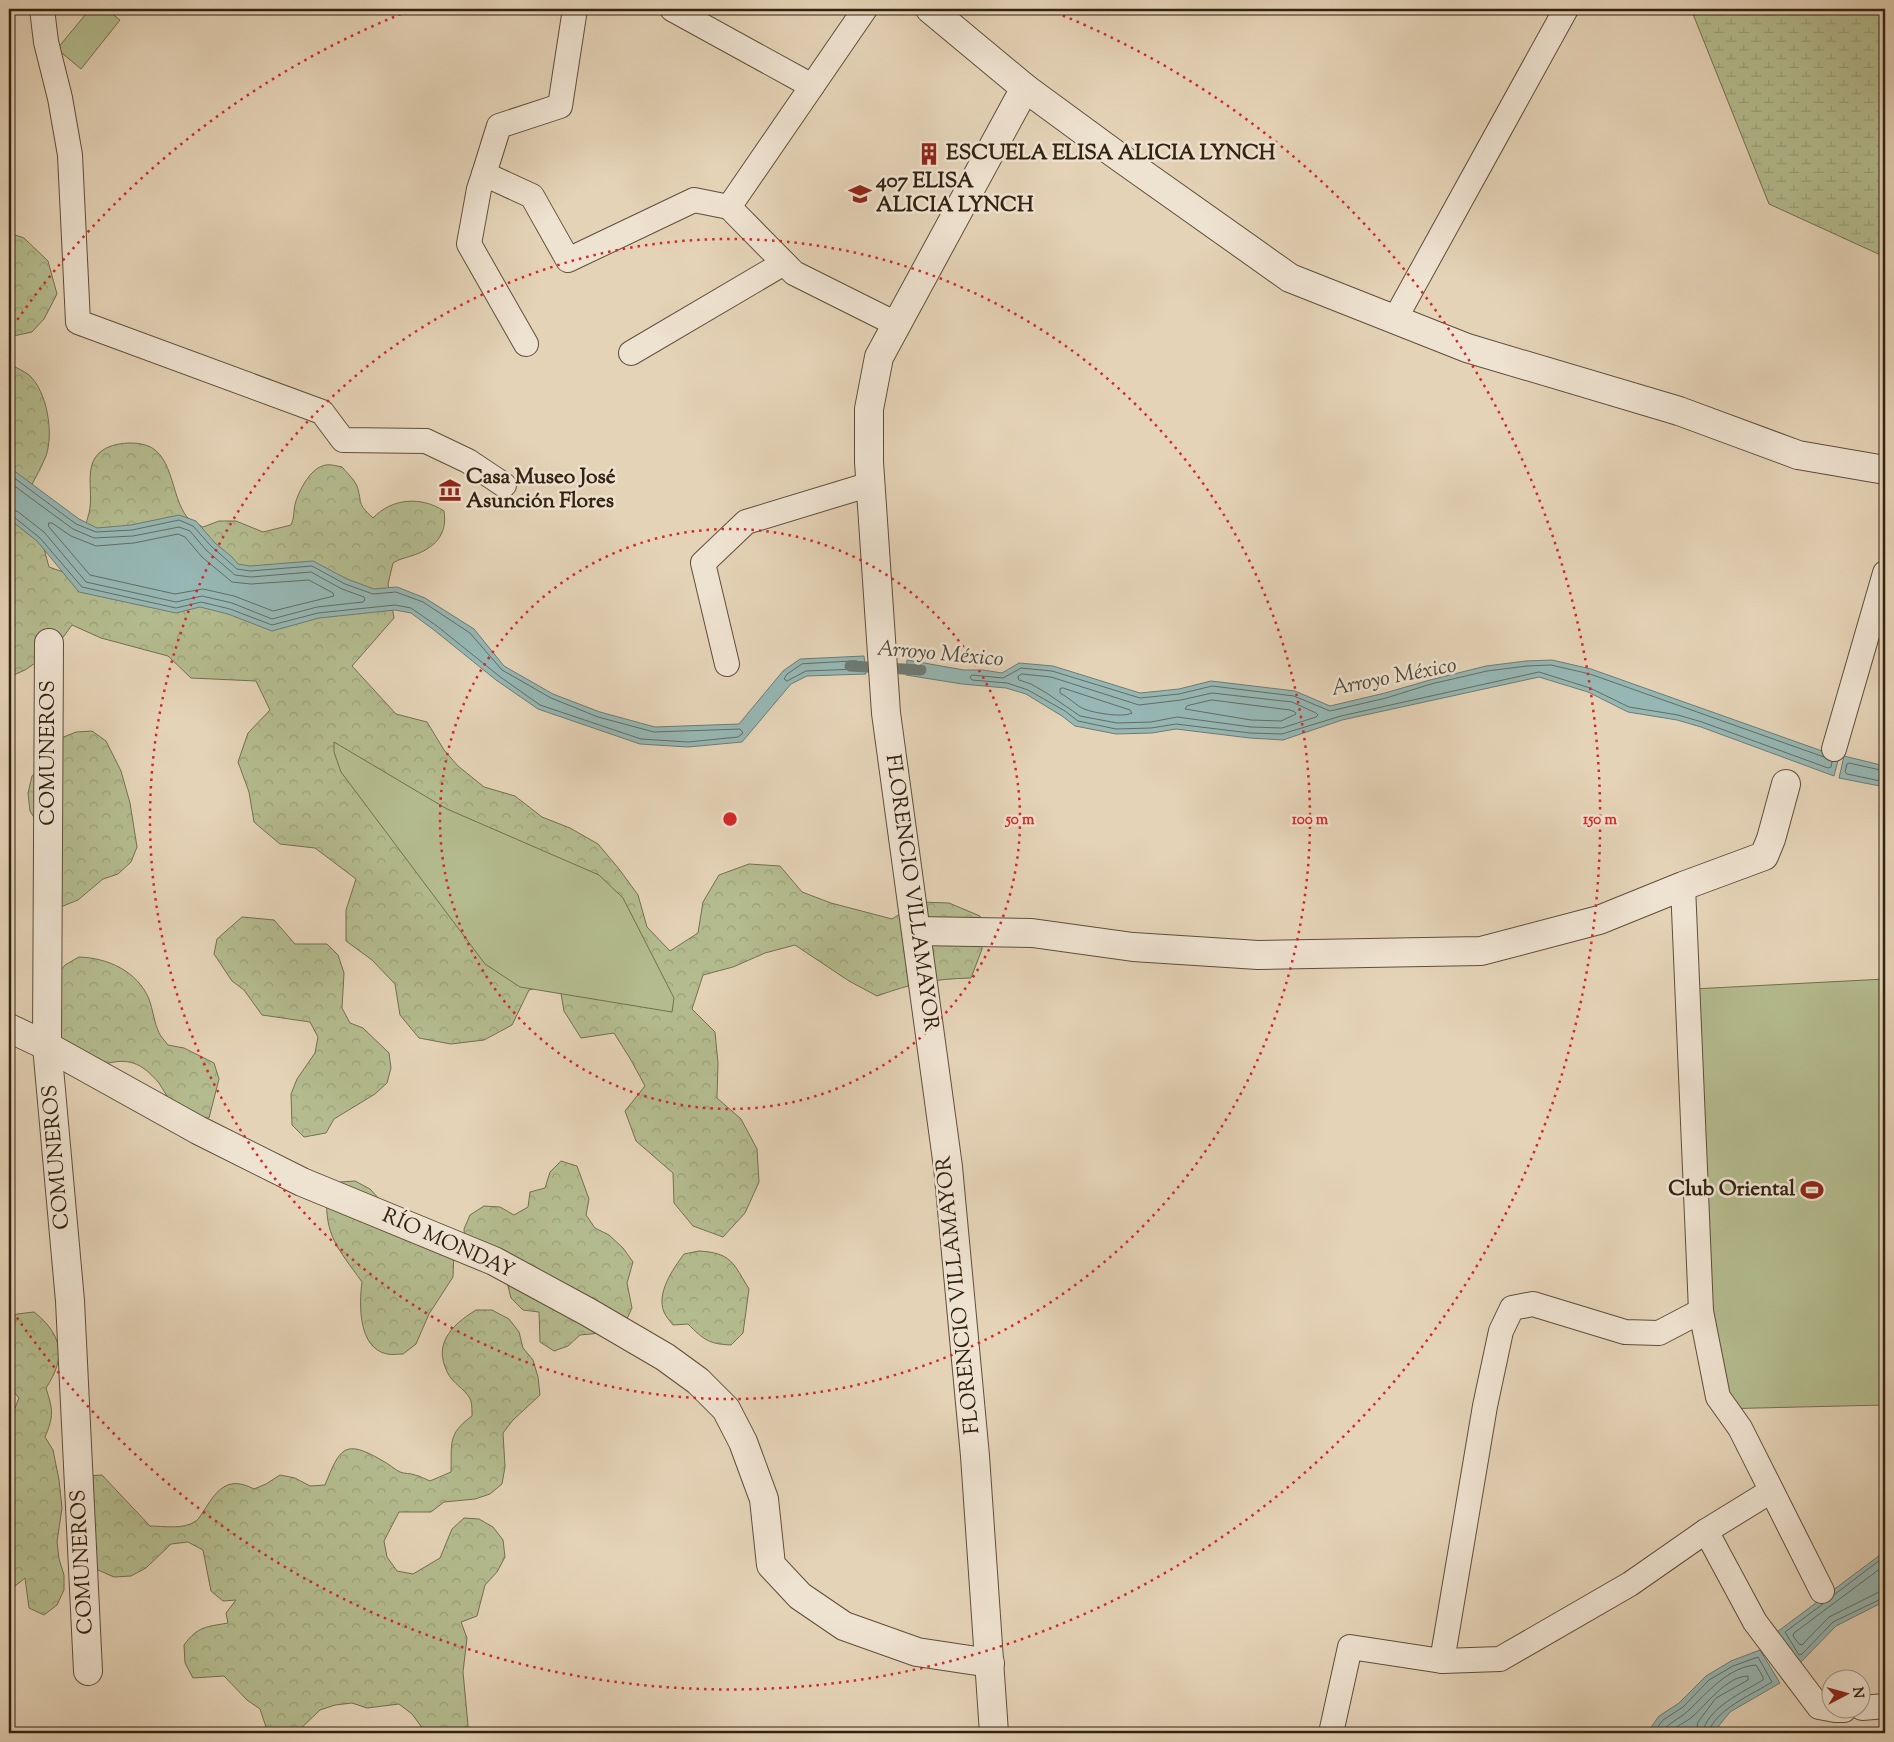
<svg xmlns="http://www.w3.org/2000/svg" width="1894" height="1742" font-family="'Sorts Mill Goudy',serif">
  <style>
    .forest { fill: url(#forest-crowns); stroke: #736f50 }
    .wetland { fill: url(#wetland-marsh); stroke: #736f50 }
    .green { fill: #b4bc8f; stroke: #736f50 }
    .water { fill: #96b7b4; stroke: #6e7b73 }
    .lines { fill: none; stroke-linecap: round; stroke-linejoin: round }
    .shore { stroke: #646c62; stroke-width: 1 }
    .stream { stroke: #6e7b73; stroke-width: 11 }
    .service-casing { stroke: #5f4e3a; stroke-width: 26 }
    .minor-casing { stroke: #5f4e3a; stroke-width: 30 }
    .service { stroke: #eee2d0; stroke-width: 24 }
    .minor { stroke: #eee2d0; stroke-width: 28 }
    .ring { fill: none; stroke: #d62828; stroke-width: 2.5; stroke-dasharray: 2.5 5 }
    .labels { text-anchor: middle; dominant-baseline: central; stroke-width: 5; stroke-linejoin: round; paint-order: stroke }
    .poi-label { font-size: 21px; font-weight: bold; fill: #322211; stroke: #eee2d0; text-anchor: start }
    .street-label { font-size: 21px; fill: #322211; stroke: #eee2d0 }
    .water-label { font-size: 22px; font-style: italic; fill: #4b473a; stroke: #eee2d0 }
    .centre { fill: #d62828; stroke: #eee2d0; stroke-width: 2.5 }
    .ring-label { font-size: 15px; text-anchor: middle; font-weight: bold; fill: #d62828; stroke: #eee2d0; stroke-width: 5; stroke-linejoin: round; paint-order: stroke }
  </style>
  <defs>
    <pattern id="forest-crowns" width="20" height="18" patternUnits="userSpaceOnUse" patternTransform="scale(1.25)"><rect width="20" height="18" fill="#b4bc8f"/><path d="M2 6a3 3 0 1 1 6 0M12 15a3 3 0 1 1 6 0" fill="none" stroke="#9ba17a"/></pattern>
    <pattern id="wetland-marsh" width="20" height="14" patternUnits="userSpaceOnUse" patternTransform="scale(1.25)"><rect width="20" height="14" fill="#b4bc8f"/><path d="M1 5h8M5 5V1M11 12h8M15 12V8" fill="none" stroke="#9ba17a"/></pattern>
  </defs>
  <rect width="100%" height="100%" fill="#e5d3b7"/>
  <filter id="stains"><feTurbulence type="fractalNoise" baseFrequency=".004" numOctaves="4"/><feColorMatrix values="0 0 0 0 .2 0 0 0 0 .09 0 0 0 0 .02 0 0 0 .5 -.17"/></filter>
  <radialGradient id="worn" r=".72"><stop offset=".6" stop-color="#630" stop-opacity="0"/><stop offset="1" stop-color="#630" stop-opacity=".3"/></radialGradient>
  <!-- forest -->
  <g class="forest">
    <polygon points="9,233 24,238 48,261 57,294 44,319 32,332 9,337"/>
    <path d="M 9,363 C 15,368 23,370 29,375 C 47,391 54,433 46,456 C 40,471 30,487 23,501 L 40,534 L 49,567 L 63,572 C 74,554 84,534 89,513 C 95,489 79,458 111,446 C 121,443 131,442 141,444 C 174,449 170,496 187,517 C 191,522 198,524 203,527 L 219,521 L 236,521 L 263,532 L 291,525 C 295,517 293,509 296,501 C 300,489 311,467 326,465 C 330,464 337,466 342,467 C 347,473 354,479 357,486 C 363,505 356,502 373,518 C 392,498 421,496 444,511 C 448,535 434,549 411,556 C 405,558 399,559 393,563 L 388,584 L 394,618 L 352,666 L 396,714 L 427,722 L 444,750 L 458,766 L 484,787 L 515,796 L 542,817 L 570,828 L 598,844 L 619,869 L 638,895 L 647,927 L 670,951 L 698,933 L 703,902 L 719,875 L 749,864 L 780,866 L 802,892 L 831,903 L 892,919 L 919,902 L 949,903 L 980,916 L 982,949 L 971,978 C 933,979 913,983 877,996 L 849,981 L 795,945 L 765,953 L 733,967 L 703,975 L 692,1009 L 715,1032 L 718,1063 L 717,1098 L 741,1119 L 757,1149 L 759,1182 L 745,1213 L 723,1237 L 693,1226 L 674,1203 L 673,1173 L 636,1141 L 625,1111 L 645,1086 L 631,1060 L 614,1033 L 581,1038 L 564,1011 L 559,982 L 529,990 L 512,1025 L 484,1040 L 451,1044 L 419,1038 L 400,1015 L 395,984 L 372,960 L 346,941 L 346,910 L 356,879 L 315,848 L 280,844 L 254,822 L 249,792 L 238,762 L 248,733 L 270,710 L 256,681 L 191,678 L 168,656 L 101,638 L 72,625 L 53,651 L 25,670 L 9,677 Z"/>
    <polygon points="92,731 106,741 121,771 130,803 137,847 131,862 118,874 103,879 78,900 63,906 49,899 47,839 30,811 28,793 32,776 45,766 61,738 76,732"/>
    <polygon points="242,917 274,920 295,944 327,944 338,955 344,973 342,1008 350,1023 363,1028 389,1053 391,1068 387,1083 375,1094 334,1119 326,1133 304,1137 292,1125 291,1094 297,1079 315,1053 318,1037 310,1022 262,1015 244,990 232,981 214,954 217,939"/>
    <path d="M 79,957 C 108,958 137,971 149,999 C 153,1010 154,1022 159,1033 C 161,1037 165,1041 168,1045 L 184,1048 L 214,1063 L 219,1079 L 209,1118 L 193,1120 C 185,1112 174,1105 167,1096 C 164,1092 162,1087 159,1083 C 141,1062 128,1057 101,1065 L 64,1042 L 55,1027 L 55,977 L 65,965 Z"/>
    <polygon points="561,1161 577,1166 589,1199 586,1215 595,1228 609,1235 623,1248 633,1262 627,1283 632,1308 625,1323 612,1332 580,1335 568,1346 554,1351 540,1342 539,1312 523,1310 511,1298 507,1282 465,1245 464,1229 470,1215 484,1206 500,1207 514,1215 528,1207 530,1192 545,1188 550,1172"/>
    <path d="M 355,1181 L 370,1189 L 381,1201 L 454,1251 L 453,1277 L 429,1314 L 416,1344 L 403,1354 C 398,1354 392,1355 387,1354 C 358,1348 359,1304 362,1282 C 338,1248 324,1236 327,1193 L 340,1182 Z"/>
    <path d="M 699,1251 C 732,1253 733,1263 749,1289 L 743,1333 L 731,1345 C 709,1344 704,1340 688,1324 L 673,1325 C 670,1321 666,1317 664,1312 C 656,1293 673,1269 684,1254 Z"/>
    <path d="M 476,1310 L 492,1310 L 509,1319 L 519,1332 L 523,1348 L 533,1360 L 538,1377 L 540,1395 L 513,1420 L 503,1433 L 505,1467 L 502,1484 L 490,1494 L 475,1499 L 444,1502 L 431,1512 L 399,1512 L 384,1541 L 387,1557 L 397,1571 L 413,1574 L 440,1558 L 452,1529 L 464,1518 L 479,1519 L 493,1527 L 503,1540 L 505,1557 L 497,1572 L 485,1585 L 477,1616 L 461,1622 L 467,1638 L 463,1672 L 468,1725 L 467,1733 L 426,1733 L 412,1714 L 399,1704 L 367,1708 L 352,1703 L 335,1705 L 320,1710 L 296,1733 L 268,1733 L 260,1709 L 247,1700 L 224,1676 L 193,1678 L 185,1663 L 184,1645 C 198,1626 206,1627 228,1623 L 226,1613 L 236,1600 L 223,1601 L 211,1591 L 203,1550 L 188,1542 L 171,1544 L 146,1568 L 131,1576 L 114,1577 L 98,1570 L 74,1545 L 86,1476 L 102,1475 L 150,1526 C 164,1526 183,1530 196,1521 C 199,1519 202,1513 205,1509 C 218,1488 229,1476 254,1489 L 266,1484 L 280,1475 L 295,1478 L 310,1486 L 325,1485 C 340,1448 344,1438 383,1461 C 389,1464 394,1469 400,1472 C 405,1474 410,1473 415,1475 C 420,1476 425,1479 430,1481 L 451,1472 C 452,1444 447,1434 472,1416 C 472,1412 472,1405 471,1401 C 468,1392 456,1385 450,1377 C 431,1346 450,1326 476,1310 Z"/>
    <path d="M 34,1312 C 63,1335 66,1358 46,1388 C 53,1410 54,1416 45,1437 L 53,1450 L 59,1480 L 62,1508 L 57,1542 L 59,1559 L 64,1575 L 64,1590 L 57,1605 L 44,1615 L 29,1608 L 25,1578 L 9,1591 L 9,1447 L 12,1443 C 9,1426 12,1414 19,1398 L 9,1386 L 9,1320 L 17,1314 Z"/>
  </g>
  <!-- wetland -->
  <polygon class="wetland" points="1691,9 1885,9 1885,257 1769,204"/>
  <!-- green -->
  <g class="green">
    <polygon points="90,9 106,9 120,20 81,69 57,49"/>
    <polygon points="334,742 447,809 599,875 623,898 674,998 672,1012 520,987 485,964 341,772 334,752"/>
    <polygon points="1885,979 1885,1405 1715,1409 1693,989"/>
  </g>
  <!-- water -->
  <g class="water">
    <polygon points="9,467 79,519 97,528 131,525 179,515 196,521 215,543 232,557 238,564 250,566 313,561 347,579 374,589 397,587 425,598 474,629 504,666 553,694 600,712 655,727 739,724 783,671 800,659 864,656 866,674 807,676 791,684 742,742 688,747 640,744 538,709 496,680 434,630 411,613 395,610 319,618 272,631 228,614 200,607 176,613 79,592 37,541 9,519"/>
    <polygon points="907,660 964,670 983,670 1002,673 1019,663 1053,666 1140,693 1179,689 1211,681 1295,691 1330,706 1385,693 1430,680 1486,666 1526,661 1552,660 1591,669 1839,757 1834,776 1701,727 1677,720 1628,712 1588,692 1539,677 1342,720 1283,740 1250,738 1176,729 1152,733 1116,734 1075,726 1062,716 1026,694 1006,688 962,684 906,675"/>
    <polygon points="1844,756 1885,766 1885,787 1839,778"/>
    <polygon points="1885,1549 1885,1601 1836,1626 1799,1664 1777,1632 1880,1555"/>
    <polygon points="1760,1650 1780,1683 1730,1712 1713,1733 1647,1733 1659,1716 1679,1703 1706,1676 1731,1661"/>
  </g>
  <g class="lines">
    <!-- shore -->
    <g class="shore">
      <polyline points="9,474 76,524 96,532 132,530 179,520 193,526 211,546 237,569 250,571 312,566 345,584 373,594 396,592 423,602 470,633 502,670 551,698 598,717 654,732 740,729 743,733 738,737 688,742 641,739 540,705 499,676 437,626 411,608 395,605 318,613 272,625 230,609 201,602 176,608 82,587 40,538 14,517 9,516"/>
      <polyline points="9,482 73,529 94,538 133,536 179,527 190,531 206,550 235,575 251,577 311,572 342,589 364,597 365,600 363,602 317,607 272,619 232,603 202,596 176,602 86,582 44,532 17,511 9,509"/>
      <polygon points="49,523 52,523 71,536 96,546 134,543 178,534 185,537 202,557 232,582 251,584 309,580 333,593 334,596 273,611 234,596 203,589 175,594 90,575 49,527"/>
      <polygon points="857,661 860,664 858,669 806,671 787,681 784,679 787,674 802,664"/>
      <polygon points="1022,674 1051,677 1139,705 1181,700 1212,693 1292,702 1316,713 1318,715 1316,717 1282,728 1251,727 1177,717 1151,722 1117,723 1080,716 1048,694 1031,684 1019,680 1018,677"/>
      <path d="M 1063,688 L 1130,710 L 1132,713 C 1123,718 1094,713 1084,709 C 1077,706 1068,697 1060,693 L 1060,689 Z"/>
      <polygon points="1212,700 1290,710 1295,712 1296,714 1281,721 1251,720 1185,709 1187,706"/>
      <polyline points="1824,757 1590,674 1551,665 1527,666 1487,671 1431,684 1386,698 1330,711 1294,696 1212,686 1179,694 1140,698 1052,671 1021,668 1003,678 972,675 970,677 972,680 1007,683 1028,690 1065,711 1078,721 1116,729 1151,728 1176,724 1250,733 1282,734 1341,716 1539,672 1590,688 1629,707 1678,715 1702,722 1828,768 1831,767 1832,762"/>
      <polyline points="1885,771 1849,763 1847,764 1845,772 1847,774 1885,782"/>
      <polyline points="1885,1565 1794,1633 1793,1636 1799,1644 1802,1645 1829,1617 1879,1592 1885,1590"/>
      <polyline points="1834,1595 1885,1556"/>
      <polyline points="1823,1604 1785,1632 1799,1655 1802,1654 1833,1622 1885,1597"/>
      <path d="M 1653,1733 L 1663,1720 L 1683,1707 L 1709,1680 L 1733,1666 L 1758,1657 L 1772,1682 C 1755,1693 1712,1711 1709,1733"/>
      <path d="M 1661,1733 C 1669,1722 1678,1720 1688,1711 C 1707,1693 1728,1667 1756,1665 L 1763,1677 L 1763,1680 C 1745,1691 1705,1709 1703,1733"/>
      <path d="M 1670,1733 C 1675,1726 1685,1723 1692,1717 C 1706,1705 1727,1676 1748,1676 L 1748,1680 L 1716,1698 L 1698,1722 L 1696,1733"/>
    </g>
    <!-- stream -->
    <polyline class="stream" points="850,666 921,670"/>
    <defs>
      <g id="service">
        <polyline points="42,9 46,42 60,98 70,155 78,322 322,412 343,440 426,441 468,461 504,485"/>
        <polyline points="575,9 560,106 499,126 484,174 532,196 568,260 694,200 729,207 794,273 896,324"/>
        <polyline points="672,9 812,86"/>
        <polyline points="484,174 479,189 469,244 526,344"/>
        <polyline points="729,207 865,9"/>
        <polyline points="1395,319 1566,9"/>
        <polyline points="631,353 784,263"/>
        <polyline points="727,664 703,563 746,522 871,484"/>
        <polyline points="1834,749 1885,573"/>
        <polyline points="1683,886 1701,1311 1718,1397 1740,1428 1822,1591"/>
        <polyline points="1706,1531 1755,1622 1819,1707 1835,1710 1844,1710"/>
        <polyline points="1442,1661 1485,1406 1501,1331 1512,1308 1533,1304 1625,1332 1659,1333 1701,1311"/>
        <polyline points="1862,1708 1885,1706"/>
        <polyline points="1331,1733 1350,1647 1442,1661 1500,1659 1630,1584 1706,1531 1771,1491"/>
      </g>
      <g id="minor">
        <polyline points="930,9 1025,88 1115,154 1290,278 1467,348 1679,411 1798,455 1885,470"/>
        <polyline points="49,643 47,1046 70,1301 88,1671"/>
        <polyline points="917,931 1032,933 1133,947 1258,955 1481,951 1599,920 1683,886 1764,856 1771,839 1786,784"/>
        <polyline points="9,1028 47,1046 198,1130 302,1182 494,1261 588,1312 665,1357 698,1381 726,1409 743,1442 764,1499 771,1565 800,1596 844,1626 917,1652 990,1663"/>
        <polyline points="994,1733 975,1456 948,1167 886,713 869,462 869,409 879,357 1025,88"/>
      </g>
    </defs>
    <!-- service casing -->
    <use href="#service" class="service-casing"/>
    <!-- minor casing -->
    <use href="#minor" class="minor-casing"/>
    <!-- service -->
    <use href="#service" class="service"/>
    <!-- minor -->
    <use href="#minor" class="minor"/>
  </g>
  <!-- distance rings -->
  <g class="ring">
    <circle cx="730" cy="819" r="290"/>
    <circle cx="730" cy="819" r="580"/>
    <path d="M13 326A870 870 0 0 1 411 10M1049 10A870 870 0 1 1 13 1312"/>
  </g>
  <!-- icons -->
  <defs>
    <symbol id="building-bare" viewBox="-9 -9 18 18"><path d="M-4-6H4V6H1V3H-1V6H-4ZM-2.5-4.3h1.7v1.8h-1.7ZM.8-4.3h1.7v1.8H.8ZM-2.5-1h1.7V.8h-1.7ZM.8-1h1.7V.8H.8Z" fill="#8f2418" stroke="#eee2d0" stroke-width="2.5" paint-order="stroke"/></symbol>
    <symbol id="school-bare" viewBox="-9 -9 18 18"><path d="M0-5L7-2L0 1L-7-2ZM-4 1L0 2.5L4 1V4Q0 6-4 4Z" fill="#8f2418" stroke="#eee2d0" stroke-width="2.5" paint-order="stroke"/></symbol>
    <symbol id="museum-bare" viewBox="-9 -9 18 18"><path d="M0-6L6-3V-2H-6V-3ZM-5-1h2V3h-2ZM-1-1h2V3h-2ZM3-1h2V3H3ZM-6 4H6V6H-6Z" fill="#8f2418" stroke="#eee2d0" stroke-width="2.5" paint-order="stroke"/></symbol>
    <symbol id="stadium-bare" viewBox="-9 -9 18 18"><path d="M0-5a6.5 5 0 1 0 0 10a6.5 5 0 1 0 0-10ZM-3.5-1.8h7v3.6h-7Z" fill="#8f2418" stroke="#eee2d0" stroke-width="2.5" paint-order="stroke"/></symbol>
  </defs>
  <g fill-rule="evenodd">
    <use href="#building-bare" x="913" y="138" width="32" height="32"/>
    <use href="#school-bare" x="844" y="178" width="32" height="32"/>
    <use href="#museum-bare" x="434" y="474" width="32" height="32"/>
    <use href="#stadium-bare" x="1796" y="1174" width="32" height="32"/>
  </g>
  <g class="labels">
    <!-- poi labels -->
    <g class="poi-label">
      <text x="946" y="154">ESCUELA ELISA ALICIA LYNCH</text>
      <text x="876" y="182">407 ELISA<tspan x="876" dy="24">ALICIA LYNCH</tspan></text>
      <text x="466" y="478">Casa Museo José<tspan x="466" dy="24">Asunción Flores</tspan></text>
      <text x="1795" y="1190" text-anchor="end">Club Oriental</text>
    </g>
    <!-- street labels -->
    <g class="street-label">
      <text transform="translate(49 753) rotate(-90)">COMUNEROS</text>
      <text transform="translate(911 893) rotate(82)">FLORENCIO VILLAMAYOR</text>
      <text transform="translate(57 1157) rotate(-95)">COMUNEROS</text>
      <text transform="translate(448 1244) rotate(24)">RÍO MONDAY</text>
      <text transform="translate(959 1295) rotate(-96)">FLORENCIO VILLAMAYOR</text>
      <text transform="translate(83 1562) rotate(-93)">COMUNEROS</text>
    </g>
    <!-- water labels -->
    <g class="water-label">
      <text transform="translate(940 655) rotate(5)">Arroyo México</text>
      <text transform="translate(1394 678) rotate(-11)">Arroyo México</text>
    </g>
  </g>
  <circle cx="730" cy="819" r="8" class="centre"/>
  <g class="ring-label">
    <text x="1020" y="824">50 m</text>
    <text x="1310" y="824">100 m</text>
    <text x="1600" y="824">150 m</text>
  </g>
  <!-- margin -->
  <rect width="1894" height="1742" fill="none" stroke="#e5d3b7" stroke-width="30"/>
  <rect x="10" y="10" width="1874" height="1722" fill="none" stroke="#322211" stroke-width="2.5"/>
  <rect x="15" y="15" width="1864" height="1712" fill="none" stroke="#322211"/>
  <!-- north arrow -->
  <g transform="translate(1846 1694) rotate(84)"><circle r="24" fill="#eee2d0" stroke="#a39584"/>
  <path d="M0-4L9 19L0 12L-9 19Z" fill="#8f2418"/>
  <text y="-8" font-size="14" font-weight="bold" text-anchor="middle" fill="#322211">N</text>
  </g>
  <rect width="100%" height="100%" filter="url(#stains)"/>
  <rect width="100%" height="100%" fill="url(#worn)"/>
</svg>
